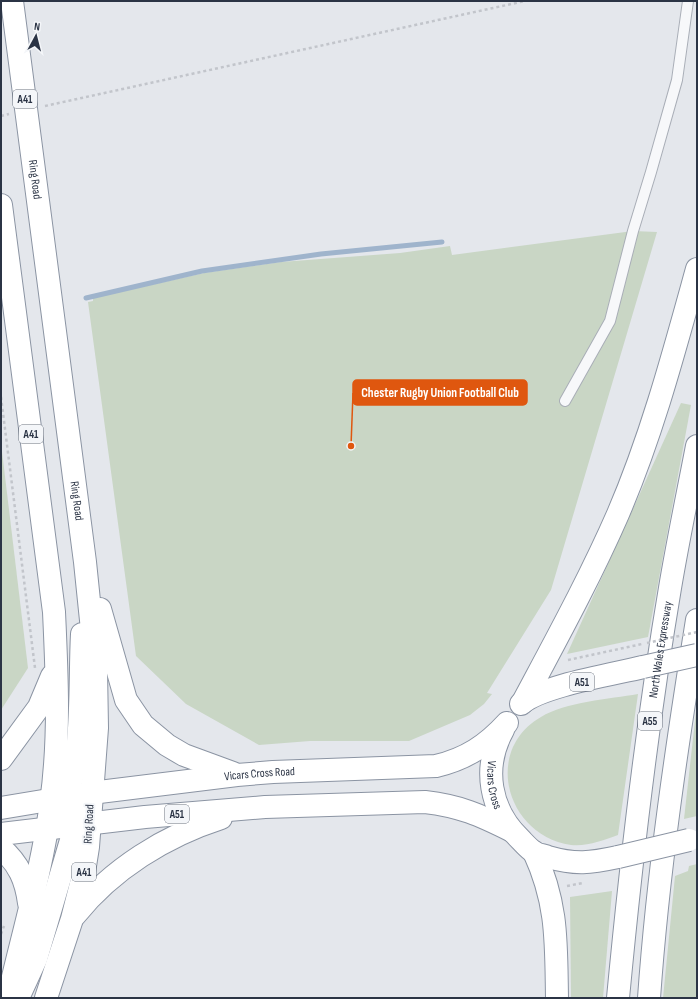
<svg xmlns="http://www.w3.org/2000/svg" width="698" height="999" font-family="'Sofia Sans Condensed',sans-serif">
  <style>
    .green { fill: #c9d6c5 }
    .lines { fill: none; stroke-linecap: round; stroke-linejoin: round }
    .stream { stroke: #9fb4cc; stroke-width: 5 }
    .service-casing { stroke: #a9aeb7; stroke-width: 12 }
    .trunk-casing { stroke: #8b94a3; stroke-width: 24 }
    .path { stroke: #c2c5cb; stroke-width: 2.5; stroke-dasharray: 3 3; stroke-linecap: butt }
    .service { stroke: #f7f8fa; stroke-width: 10 }
    .trunk { stroke: #fff; stroke-width: 22 }
    .trunk-bridge-casing { stroke: #8b94a3; stroke-width: 24; stroke-linecap: butt }
    .path-bridge { stroke: #c2c5cb; stroke-width: 2.5; stroke-dasharray: 3 3; stroke-linecap: butt }
    .trunk-bridge { stroke: #fff; stroke-width: 22 }
    .labels { text-anchor: middle; dominant-baseline: central; stroke-width: 4; stroke-linejoin: round; paint-order: stroke }
    .shield { fill: #f4f6f9; stroke: #676e7b; stroke-width: 1 }
    .shield-label { font-size: 11px; font-weight: bold; fill: #2b3445 }
    .street-label { font-size: 12px; fill: #2b3445; stroke: #f4f6f9 }
    .leader { fill: none; stroke: #df570f; stroke-width: 1.5 }
    .callout-dot { fill: #df570f; stroke: #f4f6f9; stroke-width: 1.5 }
    .callout { fill: #df570f; stroke: #df570f; stroke-width: 1.5 }
    .callout-label { font-size: 13px; text-anchor: middle; font-weight: bold; fill: #fff }
  </style>
  <rect width="100%" height="100%" fill="#e4e7ec"/>
  <!-- green -->
  <g class="green">
    <polygon points="633,231 657,232 551,590 487,693 492,694 484,704 470,715 409,741 310,741 259,745 186,704 136,656 88,302 93,301 93,298 204,273 281,262 400,253 450,246 452,255"/>
    <polygon points="681,403 691,405 648,637 567,654"/>
    <polygon points="1,443 28,668 1,710"/>
    <path d="M 638,694 L 618,835 C 604,840 586,847 571,845 C 507,836 482,751 541,717 C 565,702 610,699 638,694 Z"/>
    <polygon points="697,703 697,816 684,819"/>
    <polygon points="697,864 697,998 663,998 675,876 688,871 689,866"/>
    <polygon points="612,891 603,998 571,998 570,897"/>
  </g>
  <g class="lines">
    <!-- stream -->
    <polyline class="stream" points="86,298 202,271 321,254 442,242"/>
    <defs>
      <polyline id="service" points="565,401 610,321 633,231 651,172 677,80 688,1"/>
      <g id="trunk">
        <path id="s1" d="M 12,1 L 85,562 L 96,669 L 97,728 L 88,847 L 84,872 L 72,919 L 46,998"/>
        <path d="M 1,205 L 54,612 C 57,675 60,739 51,803 C 42,869 23,933 8,998"/>
        <polyline points="100,609 126,700 143,725 167,745 184,755 233,773"/>
        <path d="M 523,702 C 556,640 590,578 618,514 C 652,435 674,352 697,269"/>
        <path d="M 521,704 C 540,686 615,674 643,667"/>
        <path id="s2" d="M 503,730 C 482,768 490,810 520,839 C 524,843 529,849 534,852 C 538,855 544,855 548,857 C 576,865 590,863 618,857"/>
        <polyline points="1,759 39,707 52,676"/>
        <path id="s3" d="M 1,808 L 91,793 L 237,775 L 273,772 L 436,766 C 466,759 487,745 507,723"/>
        <path d="M 61,810 C 85,762 79,687 82,634"/>
        <path d="M 1,834 L 145,817 L 265,807 L 425,802 C 460,806 480,815 512,831"/>
        <path d="M 1,848 C 19,864 26,880 29,903"/>
        <path d="M 534,852 C 558,904 556,943 557,998"/>
        <path d="M 75,915 C 112,869 165,836 221,818"/>
        <polyline points="18,998 36,959 79,813"/>
        <path id="s4" d="M 618,998 C 631,861 647,724 670,588 C 678,540 688,493 697,446"/>
        <path d="M 649,998 C 658,871 677,745 697,620"/>
      </g>
    </defs>
    <!-- service casing -->
    <use href="#service" class="service-casing"/>
    <!-- trunk casing -->
    <use href="#trunk" class="trunk-casing"/>
    <!-- path -->
    <g class="path">
      <polyline points="45,106 525,1"/>
      <polyline points="1,116 9,114"/>
      <polyline points="1,397 35,668"/>
      <polyline points="568,660 642,644"/>
      <polyline points="567,886 583,883"/>
      <polyline points="1,934 4,926"/>
    </g>
    <!-- service -->
    <use href="#service" class="service"/>
    <!-- trunk -->
    <use href="#trunk" class="trunk"/>
    <defs>
      <g id="trunk-bridge">
        <polyline points="643,667 697,655"/>
        <polyline points="618,857 689,840"/>
      </g>
    </defs>
    <!-- trunk-bridge casing -->
    <use href="#trunk-bridge" class="trunk-bridge-casing"/>
    <!-- path-bridge -->
    <polyline class="path-bridge" points="647,643 697,632"/>
    <!-- trunk-bridge -->
    <use href="#trunk-bridge" class="trunk-bridge"/>
  </g>
  <g class="labels">
    <!-- shield labels -->
    <g class="shield">
      <rect x="13" y="90" width="24" height="18" rx="3"/>
      <rect x="19" y="425" width="24" height="18" rx="3"/>
      <rect x="570" y="673" width="24" height="18" rx="3"/>
      <rect x="638" y="712" width="24" height="18" rx="3"/>
      <rect x="165" y="805" width="24" height="18" rx="3"/>
      <rect x="72" y="863" width="24" height="18" rx="3"/>
    </g>
    <g class="shield-label">
      <text x="25" y="99">A41</text>
      <text x="31" y="434">A41</text>
      <text x="582" y="682">A51</text>
      <text x="650" y="721">A55</text>
      <text x="177" y="814">A51</text>
      <text x="84" y="872">A41</text>
    </g>
    <!-- street labels -->
    <g class="street-label">
      <text stroke="none"><textPath href="#s1" startOffset="180">Ring Road</textPath></text>
      <text stroke="none"><textPath href="#s1" startOffset="504">Ring Road</textPath></text>
      <text stroke="none"><textPath href="#s4" startOffset="351">North Wales Expressway</textPath></text>
      <text stroke="none"><textPath href="#s3" startOffset="261">Vicars Cross Road</textPath></text>
      <text stroke="none"><textPath href="#s2" startOffset="57">Vicars Cross</textPath></text>
      <text transform="translate(89 824) rotate(-87)">Ring Road</text>
    </g>
  </g>
  <!-- callouts -->
  <path class="leader" d="M351 446L353 393"/>
  <circle class="callout-dot" cx="351" cy="446" r="4"/>
  <rect class="callout" x="353" y="380" width="174" height="25" rx="4"/>
  <g class="callout-label">
    <text x="440" y="397">Chester Rugby Union Football Club</text>
  </g>
  <!-- border -->
  <rect width="698" height="999" fill="none" stroke="#2b3445" stroke-width="4"/>
  <!-- north arrow -->
  <g transform="translate(36 36) rotate(7)" stroke="#f4f6f9" stroke-width="3" paint-order="stroke">
  <path d="M0-3L7 15L0 10L-7 15Z" fill="#2b3445"/>
  <text y="-6" font-size="11" font-weight="bold" text-anchor="middle" fill="#2b3445">N</text>
  </g>
</svg>
